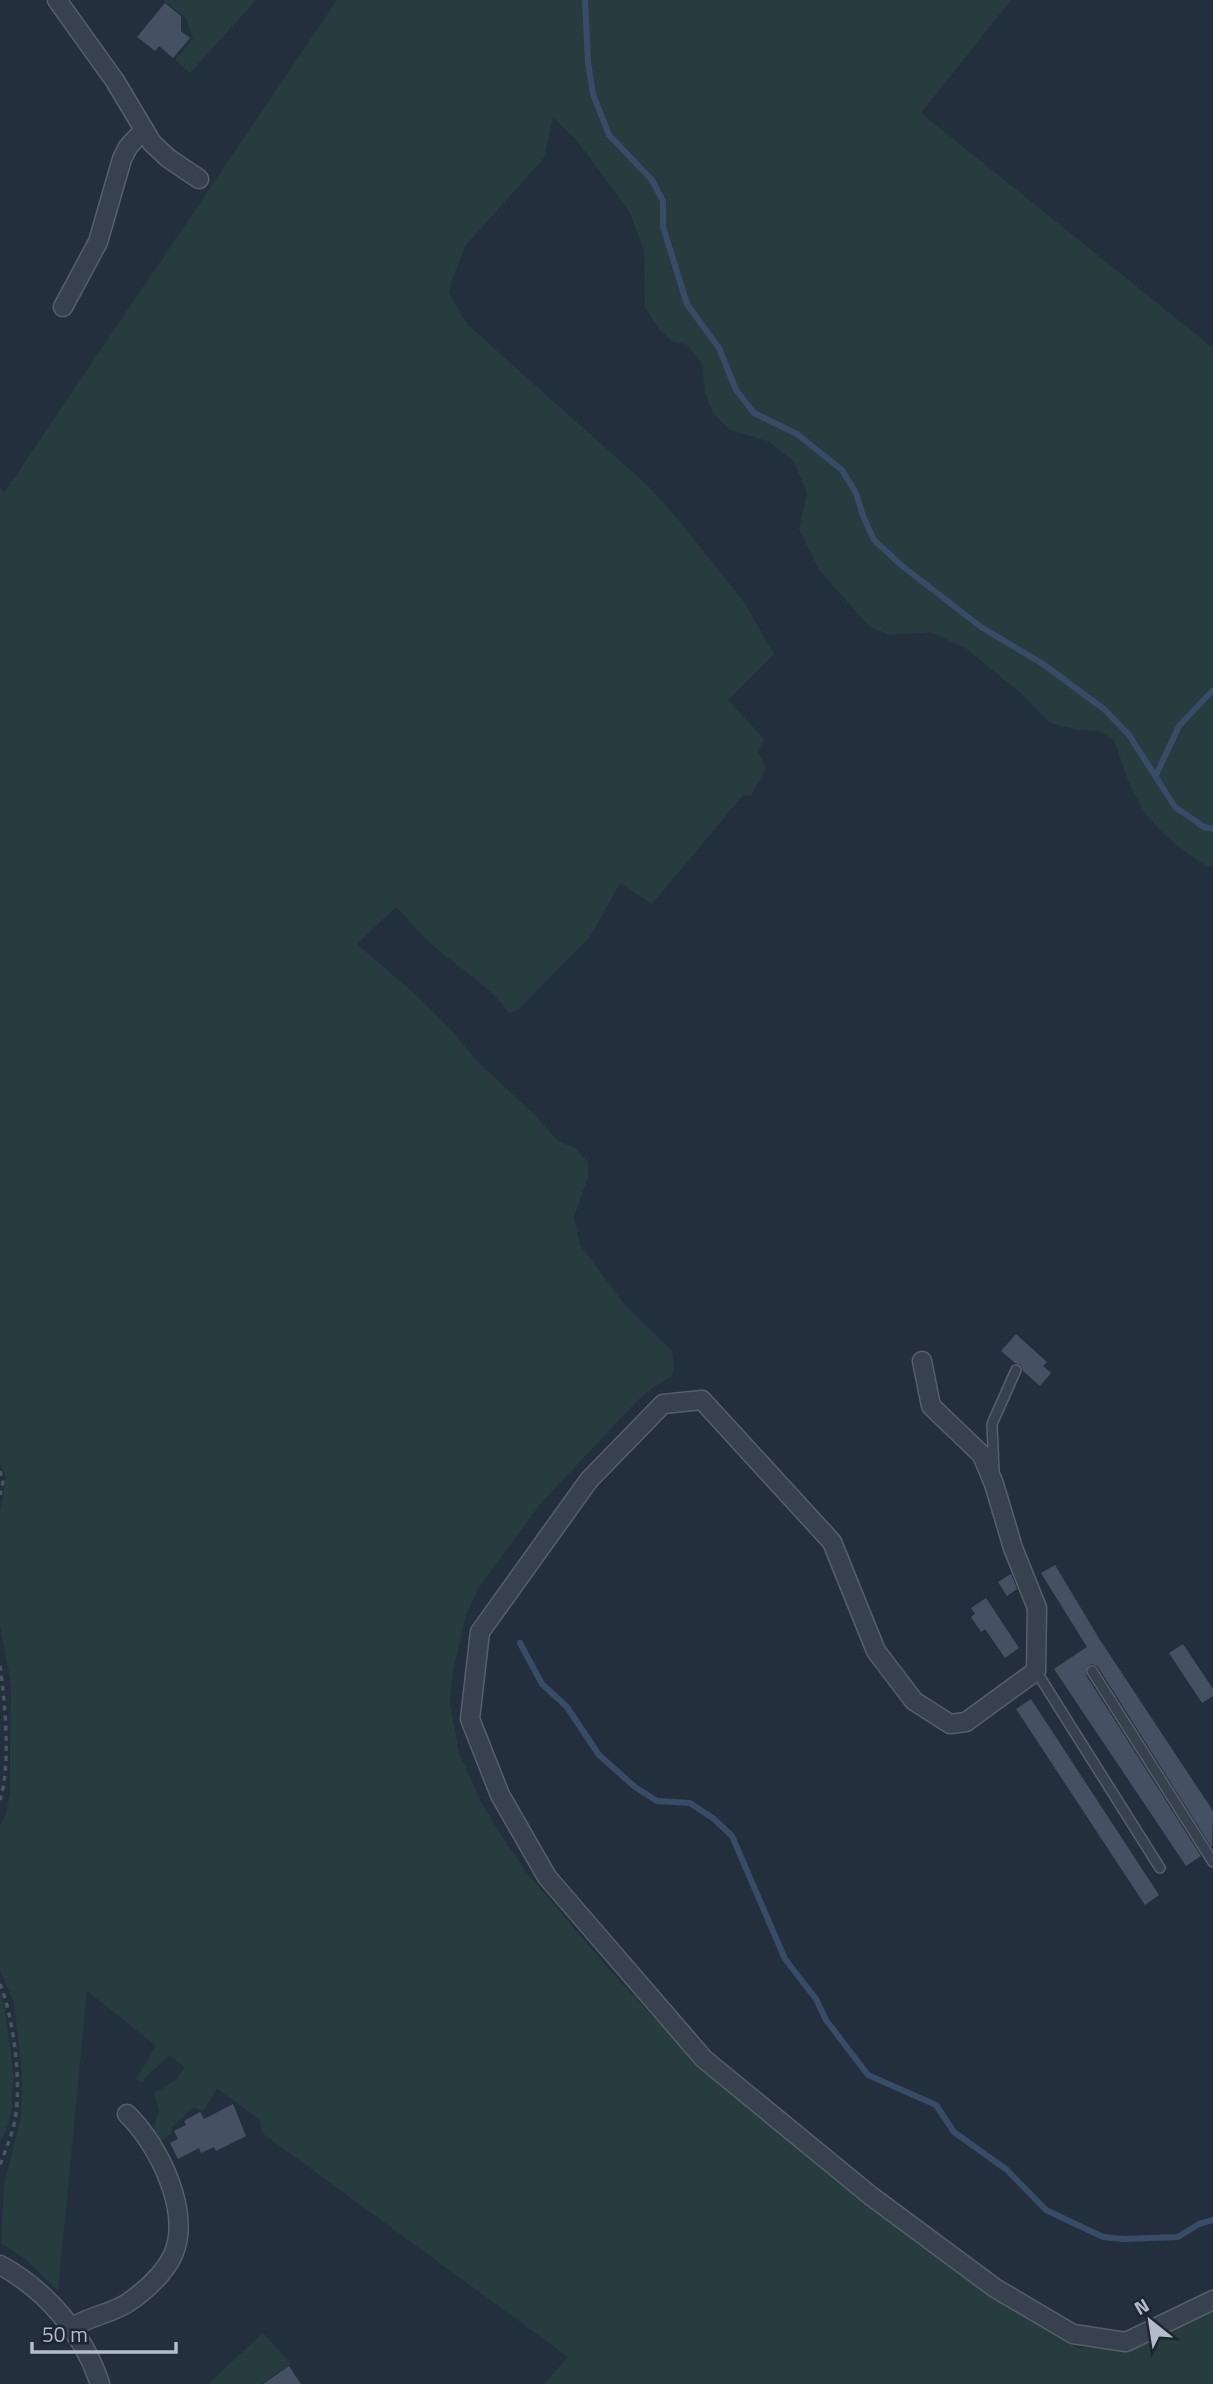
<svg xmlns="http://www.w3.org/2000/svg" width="1213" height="2384" font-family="'Titillium Web',sans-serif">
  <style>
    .green { fill: #263c3f }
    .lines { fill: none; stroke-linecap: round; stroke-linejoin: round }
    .stream { stroke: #394c67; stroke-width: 6 }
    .building { fill: #455162 }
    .service-casing { stroke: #565f6c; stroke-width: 12 }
    .minor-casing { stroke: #565f6c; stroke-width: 21 }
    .path { stroke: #44595c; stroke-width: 3.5; stroke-dasharray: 5 5; stroke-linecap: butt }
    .service { stroke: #38414e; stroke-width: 9 }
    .minor { stroke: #38414e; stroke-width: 18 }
  </style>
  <rect width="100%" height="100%" fill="#242f3e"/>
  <!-- green -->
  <g class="green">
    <polygon points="164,0 254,0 255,1 190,73 175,60 193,39 186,18"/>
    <path d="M 337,0 L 1011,0 L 921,113 L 1213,348 L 1213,867 C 1201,865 1190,855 1181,848 C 1137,815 1131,789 1114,740 L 1099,731 L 1078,730 L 1050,723 L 1023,695 L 967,649 L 931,632 L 890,635 L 870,627 L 820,571 L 799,529 L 807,493 L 794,462 L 770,442 L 730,430 L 713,413 L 705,393 L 702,363 L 686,344 L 673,342 L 658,328 L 645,307 L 644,250 L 629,211 L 575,138 L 553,118 L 544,158 L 466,245 L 452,280 L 449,294 L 468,325 L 647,485 L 676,517 L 744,602 L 774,654 L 728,700 L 764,739 L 758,752 L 766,768 L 751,796 L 743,795 L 652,904 L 620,883 L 590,937 L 518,1010 L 509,1013 C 487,983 461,970 435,947 C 421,935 409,920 396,907 L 357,944 L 417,996 L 453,1032 L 478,1062 L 535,1115 L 558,1141 L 575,1148 L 588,1162 L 588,1177 L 574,1217 L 580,1245 L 624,1304 L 672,1351 L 674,1370 L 671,1377 L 655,1386 L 638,1400 L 541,1503 L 479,1587 L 466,1615 L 453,1670 L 450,1703 L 459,1753 L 482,1804 L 503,1838 L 527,1873 L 613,1974 L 702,2069 L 750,2110 L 987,2289 L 1078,2348 L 1117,2349 L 1213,2305 L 1213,2384 L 544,2384 L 568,2357 L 262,2133 L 260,2120 L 217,2089 L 203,2111 L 193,2107 L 171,2128 L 172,2133 L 159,2142 L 153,2132 L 159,2110 L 154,2093 L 176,2080 L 185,2067 L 169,2055 C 161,2066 149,2071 142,2082 L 136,2079 L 156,2046 L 87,1991 L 58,2291 L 27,2260 L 1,2243 L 4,2185 L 21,2116 L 22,2073 L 14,2003 L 0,1970 L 0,1826 L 6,1814 L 10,1793 L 11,1695 L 10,1678 L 0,1626 L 0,1513 L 6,1478 L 0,1463 L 0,487 L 4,493 Z"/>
    <path d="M 0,1993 L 5,2009 L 14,2078 C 11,2088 12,2092 12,2102 C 12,2113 7,2133 0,2142 Z"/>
    <polygon points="263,2333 291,2364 261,2384 208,2384"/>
  </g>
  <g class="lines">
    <!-- stream -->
    <g class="stream">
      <polyline points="585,0 588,62 593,94 609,135 652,180 663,201 663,227 687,304 719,348 736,390 754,413 797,434 842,470 856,493 863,516 874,540 901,565 981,627 1043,664 1104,709 1129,735 1175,807 1204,827 1213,829"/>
      <polyline points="1156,775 1179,726 1213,690"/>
      <polyline points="520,1643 542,1684 567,1707 599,1755 635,1787 657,1801 690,1803 714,1819 732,1836 785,1959 816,1999 826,2020 868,2075 936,2105 954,2132 1007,2170 1046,2210 1103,2237 1124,2239 1178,2237 1199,2224 1213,2220"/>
    </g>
  </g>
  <!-- building -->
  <g class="building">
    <polygon points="165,3 181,16 181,31 190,38 173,58 159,46 155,51 137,37"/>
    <polygon points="1016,1334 1047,1362 1043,1366 1051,1373 1040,1386 1023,1371 1021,1365 1015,1363 1001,1351"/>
    <polygon points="1055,1565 1100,1640 1213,1811 1212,1848 1098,1667 1092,1664 1088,1666 1086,1675 1201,1856 1186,1866 1054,1669 1087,1647 1041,1573"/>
    <polygon points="1011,1574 1017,1589 1007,1596 998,1582"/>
    <polygon points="986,1598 1019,1648 1005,1658 985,1629 981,1632 971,1617 975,1614 971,1608"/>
    <polygon points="1183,1644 1213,1689 1213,1696 1202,1703 1169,1653"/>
    <polygon points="1031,1699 1159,1895 1145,1905 1016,1709"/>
    <polygon points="233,2104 246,2136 216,2151 214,2147 201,2153 199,2148 178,2159 170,2143 178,2139 174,2131 186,2125 184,2121 200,2112 204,2119"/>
    <polygon points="289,2366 301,2384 263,2384"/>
  </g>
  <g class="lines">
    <defs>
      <g id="service">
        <polyline points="994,1471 992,1424 1016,1370"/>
        <polyline points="1036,1671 1160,1868"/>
        <polyline points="1092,1671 1213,1862"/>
      </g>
      <g id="minor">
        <polyline points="57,0 115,81 152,143 168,158 199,179"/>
        <polyline points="63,307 98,242 122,159 128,147 144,130"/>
        <polyline points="922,1361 931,1406 982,1455 994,1484 1013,1548 1037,1608 1036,1671 966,1722 950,1724 914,1701 876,1651 832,1542 702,1400 663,1404 589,1480 480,1632 470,1719 500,1795 547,1877 704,2059 871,2196 995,2288 1073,2334 1126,2342 1213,2300"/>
        <path d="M 0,2265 C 46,2290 84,2334 100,2384"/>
        <path d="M 71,2328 C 91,2315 112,2314 129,2302 C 146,2290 164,2274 173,2255 C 192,2211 158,2144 127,2114"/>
      </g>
    </defs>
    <!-- service casing -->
    <use href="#service" class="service-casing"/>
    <!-- minor casing -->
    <use href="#minor" class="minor-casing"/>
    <!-- path -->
    <g class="path">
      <polyline points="0,1471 3,1482 0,1495"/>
      <path d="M 0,1666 C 5,1703 11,1765 0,1800"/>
      <path d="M 0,1984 C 13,2016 21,2077 16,2113 C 14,2131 6,2148 0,2165"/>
    </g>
    <!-- service -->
    <use href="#service" class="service"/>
    <!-- minor -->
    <use href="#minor" class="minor"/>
  </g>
  <!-- north arrow -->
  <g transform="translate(1150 2321) rotate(330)" stroke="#1d2633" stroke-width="5" paint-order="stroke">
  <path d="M0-5L12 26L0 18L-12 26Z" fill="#b4bcc9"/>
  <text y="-10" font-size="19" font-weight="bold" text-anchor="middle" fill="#b4bcc9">N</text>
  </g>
  <!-- scale -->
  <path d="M32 2342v10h144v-10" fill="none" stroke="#b4bcc9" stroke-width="3.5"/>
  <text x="42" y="2342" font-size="21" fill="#b4bcc9" stroke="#1d2633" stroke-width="5" paint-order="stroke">50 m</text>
</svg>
